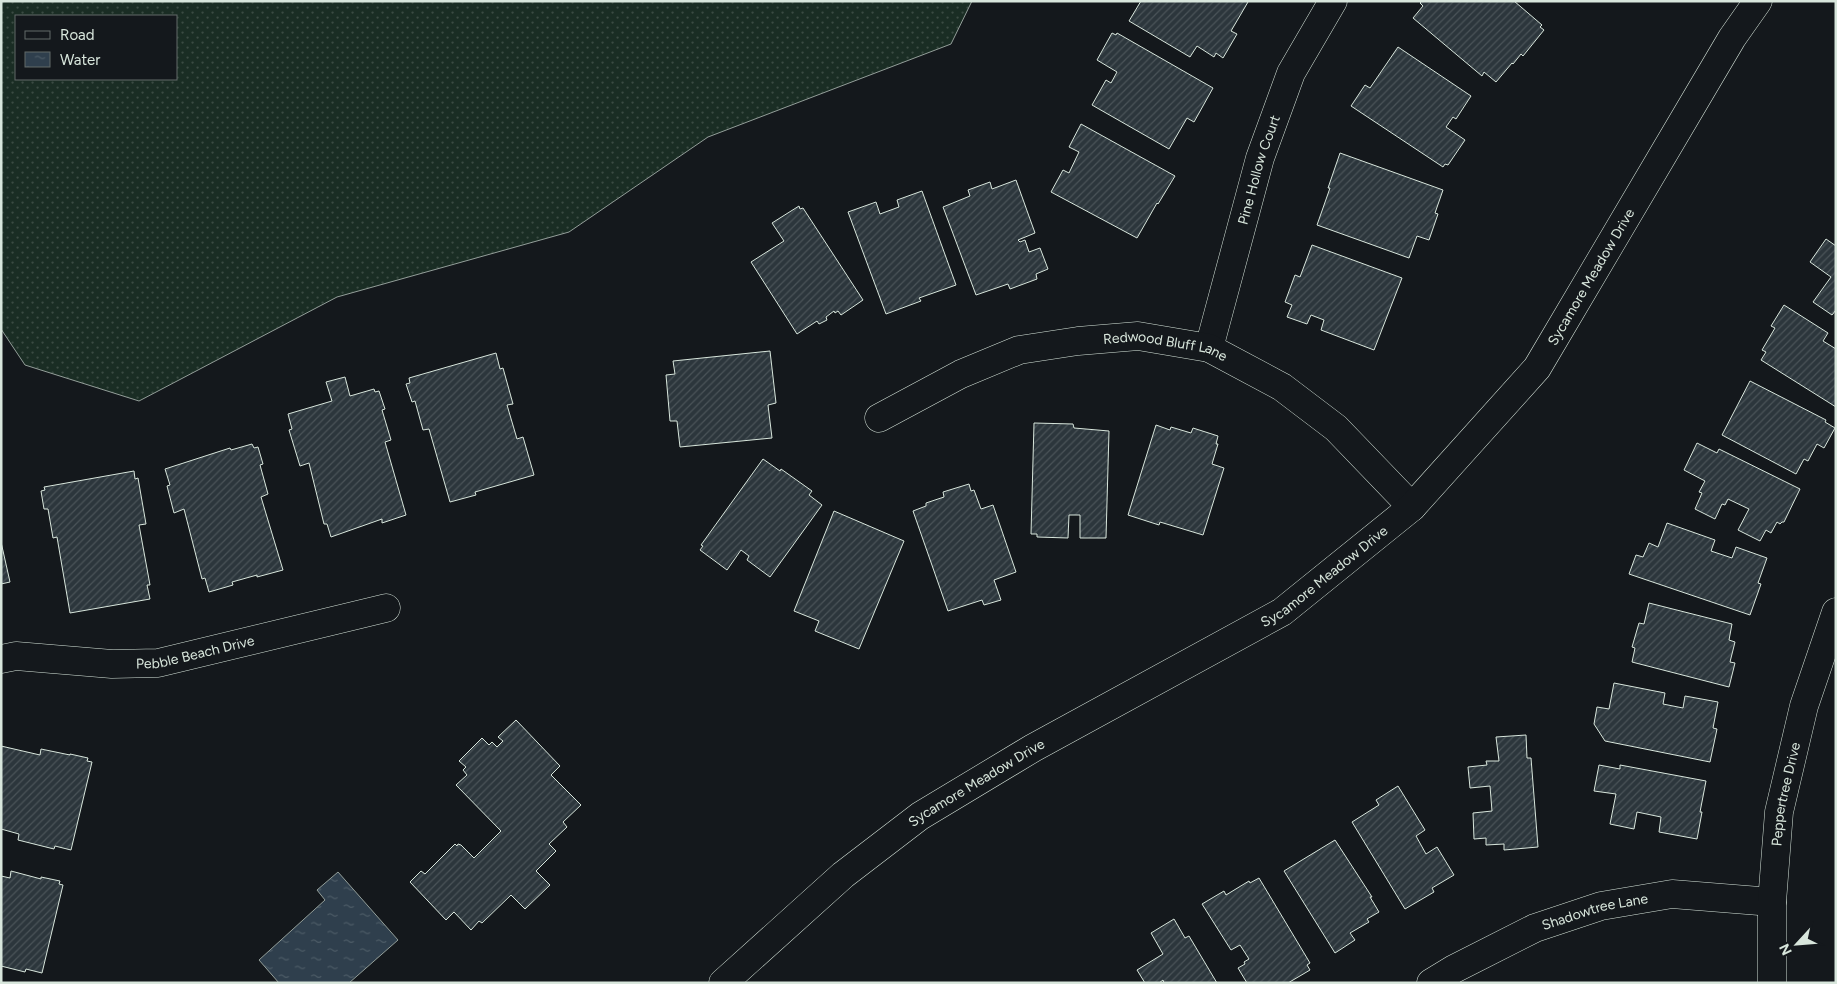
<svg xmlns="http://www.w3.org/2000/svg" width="1837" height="984" font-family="Figtree,sans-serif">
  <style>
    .grass { fill: url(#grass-dots); stroke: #939e99; fill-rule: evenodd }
    .water { fill: url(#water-ripples); stroke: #939e99 }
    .building { fill: url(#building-hatch); stroke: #d8e6dc }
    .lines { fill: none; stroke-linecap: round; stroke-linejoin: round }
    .street-casing { stroke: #d8e6dc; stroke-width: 29 }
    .secondary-casing { stroke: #d8e6dc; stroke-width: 29 }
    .street { stroke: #14181c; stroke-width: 28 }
    .secondary { stroke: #14181c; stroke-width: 28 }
    .labels { text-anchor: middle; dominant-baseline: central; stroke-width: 4; stroke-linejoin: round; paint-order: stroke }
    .street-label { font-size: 14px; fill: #d8e6dc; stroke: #14181c }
  </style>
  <defs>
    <pattern id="grass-dots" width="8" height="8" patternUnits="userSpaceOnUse" patternTransform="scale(1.25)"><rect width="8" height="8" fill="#1a2d24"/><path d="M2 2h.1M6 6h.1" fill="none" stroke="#3b4b43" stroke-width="1.8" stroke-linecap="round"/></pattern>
    <pattern id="water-ripples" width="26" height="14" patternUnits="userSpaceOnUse" patternTransform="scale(1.25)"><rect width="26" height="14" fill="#2f3f4d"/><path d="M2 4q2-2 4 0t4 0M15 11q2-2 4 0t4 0" fill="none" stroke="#4c5b66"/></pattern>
    <pattern id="building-hatch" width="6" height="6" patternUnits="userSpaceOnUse" patternTransform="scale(1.25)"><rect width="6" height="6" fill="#2c363c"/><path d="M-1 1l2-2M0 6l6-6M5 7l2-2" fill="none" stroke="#4a5358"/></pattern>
  </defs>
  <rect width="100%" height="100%" fill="#14181c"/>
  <!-- grass -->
  <path class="grass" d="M 1,1 L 972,1 L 951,44 L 708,137 L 569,232 L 337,297 L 139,401 L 25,365 L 1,329 ZM 16,16 L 176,16 L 176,79 L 16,79 Z"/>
  <!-- water -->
  <polygon class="water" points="338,872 398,940 349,983 279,983 259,960 325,900 317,890"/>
  <!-- building -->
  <g class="building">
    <polygon points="1141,1 1247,1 1248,2 1231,31 1237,34 1223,58 1216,53 1214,57 1197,46 1190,57 1129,21"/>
    <polygon points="1422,1 1514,1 1542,25 1540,27 1544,30 1523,56 1521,54 1513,64 1512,63 1496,82 1484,72 1482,76 1413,18 1423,6 1420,3"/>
    <polygon points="1112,33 1116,35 1117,33 1213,88 1194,122 1187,118 1169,149 1092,105 1106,80 1111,83 1117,72 1097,60"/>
    <polygon points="1398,47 1471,96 1456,119 1453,117 1446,127 1465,140 1448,165 1445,164 1443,167 1351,106 1365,85 1370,88"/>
    <polygon points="1081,124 1175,176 1158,204 1157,203 1137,238 1051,192 1063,170 1069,173 1079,152 1069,147"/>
    <polygon points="1340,153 1443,190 1435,213 1438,214 1429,240 1417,236 1409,258 1317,225 1330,188 1328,188"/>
    <polygon points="1016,180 1035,233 1018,240 1020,242 1025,240 1029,252 1040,248 1048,269 1036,274 1037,279 1010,289 1008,284 976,295 943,207 970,196 968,190 990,182 992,189"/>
    <polygon points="922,191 956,285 919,298 921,301 886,314 848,212 876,202 880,214 899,207 897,200"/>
    <polygon points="799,206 800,209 803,208 863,300 841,315 838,311 835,313 834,311 826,317 827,320 819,324 817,321 797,334 751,262 784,241 772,223"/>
    <polygon points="1826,239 1836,246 1836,310 1832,315 1813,302 1831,277 1810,262"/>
    <polygon points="1312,245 1402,278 1374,350 1321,330 1324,320 1311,315 1307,324 1287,317 1292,305 1285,302 1295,275 1300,277"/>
    <polygon points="1784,305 1828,333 1823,341 1836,349 1836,407 1761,360 1766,352 1762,350 1775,328 1771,326"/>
    <polygon points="770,351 776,403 768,405 772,438 680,447 677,421 670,421 666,375 675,374 673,361"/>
    <polygon points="496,353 500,369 503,368 513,404 507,405 517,439 523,437 534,475 475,492 476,495 450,502 429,429 423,430 415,401 412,402 406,384 410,383 409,378"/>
    <polygon points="345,377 350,396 374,389 375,392 379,391 385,409 382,410 391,440 385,442 406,515 382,523 382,519 331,537 327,524 324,524 309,463 300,466 289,430 292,429 288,414 332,401 326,382"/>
    <polygon points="1750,381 1826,420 1825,422 1835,428 1824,448 1817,444 1808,461 1804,459 1796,474 1722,435"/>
    <polygon points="1034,423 1073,424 1074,428 1109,431 1106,538 1080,538 1080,515 1069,515 1068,538 1037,537 1037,534 1031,534"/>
    <polygon points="1156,425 1170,430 1171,427 1191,433 1193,428 1218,436 1216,444 1218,444 1212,464 1224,468 1203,535 1160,522 1159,525 1128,515"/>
    <polygon points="1697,443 1717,453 1719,449 1800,489 1784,522 1782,522 1780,524 1777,522 1771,533 1766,530 1760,541 1738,530 1749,509 1728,499 1725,505 1722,504 1715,519 1695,509 1702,493 1699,492 1705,481 1684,470"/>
    <polygon points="252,444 254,448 258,447 263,464 260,465 268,494 261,497 283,570 257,577 257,575 232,582 233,585 209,592 205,578 202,579 184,509 174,513 167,486 170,485 165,469 230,448 231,450"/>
    <polygon points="763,459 780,471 781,469 812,491 809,495 822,505 770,577 747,560 749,556 741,550 727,570 700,550 703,546 701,545"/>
    <polygon points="134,471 135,479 138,478 146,524 139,525 150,585 147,585 150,599 70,613 57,537 53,538 48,509 44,509 41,491 45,490 44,487"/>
    <polygon points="969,484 971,491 974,490 981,509 993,505 1016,572 994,580 1001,600 984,605 982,600 948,611 913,511 926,506 926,503 944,497 943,492"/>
    <polygon points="834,511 904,541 859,649 815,631 819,621 794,611"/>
    <polygon points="1667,523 1715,540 1711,551 1732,558 1736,547 1767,558 1758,583 1761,584 1750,615 1629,574 1636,555 1643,557 1649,543 1658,547"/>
    <polygon points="1,542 10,582 1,584"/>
    <polygon points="1649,603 1732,624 1729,640 1735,642 1730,662 1735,663 1729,687 1632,662 1635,648 1632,647 1639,623 1644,624"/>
    <polygon points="1614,683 1665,693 1663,704 1683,708 1685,696 1718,702 1713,728 1717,729 1710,762 1605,741 1594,724 1597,707 1609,709"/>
    <polygon points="516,720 560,766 551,775 581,805 563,822 567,827 549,844 556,851 536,871 550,885 525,909 511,895 482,923 479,921 471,930 454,912 446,920 410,882 421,871 425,874 455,844 457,846 458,844 461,845 474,858 501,831 456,785 467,775 463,770 466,767 459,761 482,738 489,745 492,742 497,747 503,741 498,737"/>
    <polygon points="1526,735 1527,758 1531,758 1538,847 1504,850 1504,844 1486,845 1486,838 1474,839 1473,813 1492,811 1490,786 1470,788 1468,767 1487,765 1486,761 1499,761 1496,737"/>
    <polygon points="1,746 40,755 41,749 70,755 70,754 88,758 87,761 92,762 71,850 55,846 54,849 18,840 19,834 1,829"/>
    <polygon points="1599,765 1620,769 1620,765 1706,781 1700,812 1702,812 1697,839 1659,832 1661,817 1637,812 1634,829 1610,824 1616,794 1594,791"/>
    <polygon points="1398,786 1425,830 1416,836 1426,854 1437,847 1454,875 1432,888 1434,892 1405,909 1352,822 1379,805 1376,800"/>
    <polygon points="1335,840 1372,897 1370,897 1379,912 1367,919 1369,922 1350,933 1355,940 1335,953 1284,871"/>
    <polygon points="11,871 41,879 41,877 60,881 59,884 63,885 42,973 26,969 25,972 1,966 1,876 10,878"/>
    <polygon points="1259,878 1310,963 1307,965 1310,970 1288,983 1247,983 1238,968 1245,964 1244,962 1249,959 1240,945 1231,950 1202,904 1224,891 1226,895 1249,881 1250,883"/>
    <polygon points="1174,919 1185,938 1189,936 1217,983 1164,983 1163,980 1159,983 1145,983 1137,970 1163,954 1151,933"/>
  </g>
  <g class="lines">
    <defs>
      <g id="street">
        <path id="s1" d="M 1209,348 L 1260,158 L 1291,73 L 1333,1"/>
        <path id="s2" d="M 879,418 L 961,374 L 1019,350 L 1078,341 L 1138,336 L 1209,348 L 1282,387 L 1336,428 L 1412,507"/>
        <path id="s3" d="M 1,659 L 16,656 L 112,664 L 158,663 L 386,608"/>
        <path id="s4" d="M 1431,983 L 1454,969 L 1535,928 L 1601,906 L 1672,894 L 1772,902"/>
        <path id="s5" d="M 1772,983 L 1772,902 L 1779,812 L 1804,706 L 1836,612"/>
      </g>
      <g id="secondary">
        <path id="s6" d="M 723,983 L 843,875 L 920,816 L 1033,748 L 1282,612 L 1412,507 L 1537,368 L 1732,38 L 1758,1"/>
      </g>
    </defs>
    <!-- street casing -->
    <use href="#street" class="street-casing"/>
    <!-- secondary casing -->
    <use href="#secondary" class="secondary-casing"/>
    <!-- street -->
    <use href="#street" class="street"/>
    <!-- secondary -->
    <use href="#secondary" class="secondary"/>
  </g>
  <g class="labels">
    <!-- street labels -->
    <g class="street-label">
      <text stroke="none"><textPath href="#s1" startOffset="185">Pine Hollow Court</textPath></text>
      <text stroke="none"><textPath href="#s6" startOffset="1134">Sycamore Meadow Drive</textPath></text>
      <text stroke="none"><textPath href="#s2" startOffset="304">Redwood Bluff Lane</textPath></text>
      <text stroke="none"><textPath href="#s6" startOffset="729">Sycamore Meadow Drive</textPath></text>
      <text stroke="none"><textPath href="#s3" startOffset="196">Pebble Beach Drive</textPath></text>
      <text stroke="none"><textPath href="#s6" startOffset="324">Sycamore Meadow Drive</textPath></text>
      <text stroke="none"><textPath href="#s5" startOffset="190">Peppertree Drive</textPath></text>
      <text stroke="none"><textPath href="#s4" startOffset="180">Shadowtree Lane</textPath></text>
    </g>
  </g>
  <!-- border -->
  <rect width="1837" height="984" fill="none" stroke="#d8e6dc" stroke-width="5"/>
  <!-- legend -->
  <rect x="15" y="15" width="162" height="65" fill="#14181c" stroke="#626a69"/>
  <rect x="25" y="31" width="25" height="8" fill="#14181c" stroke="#626a69"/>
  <text x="60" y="40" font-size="15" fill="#d8e6dc">Road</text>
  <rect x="25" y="52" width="25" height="15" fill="url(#water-ripples)" stroke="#626a69"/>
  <text x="60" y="65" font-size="15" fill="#d8e6dc">Water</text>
  <!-- north arrow -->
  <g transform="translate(1797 944) rotate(244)" stroke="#14181c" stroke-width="4" paint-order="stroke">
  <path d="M0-4L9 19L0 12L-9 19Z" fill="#d8e6dc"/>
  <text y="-8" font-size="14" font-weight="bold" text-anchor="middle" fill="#d8e6dc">N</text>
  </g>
</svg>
